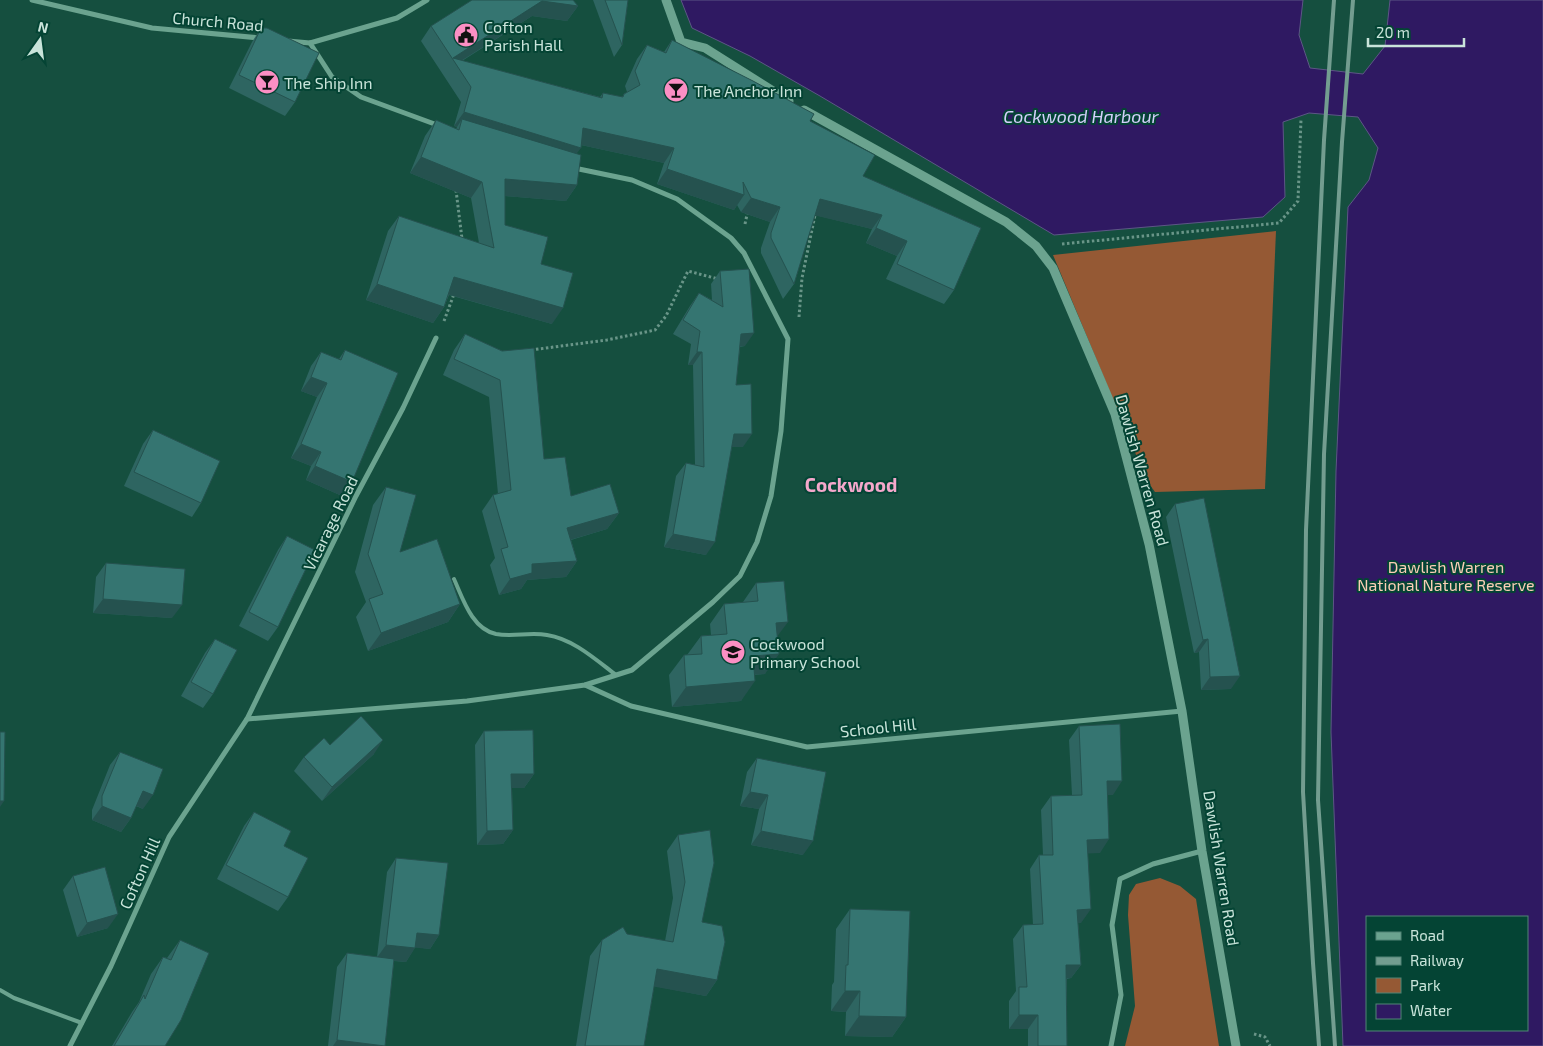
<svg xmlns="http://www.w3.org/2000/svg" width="1543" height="1046" font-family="'Exo 2',sans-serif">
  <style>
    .green { fill: #955934 }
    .water { fill: #2f1962; stroke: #5d5686; fill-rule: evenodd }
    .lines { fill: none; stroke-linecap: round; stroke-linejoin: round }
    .path { stroke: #699588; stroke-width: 3; stroke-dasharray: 2.5 2.5; stroke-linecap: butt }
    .service { stroke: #6ba38f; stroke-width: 4 }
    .minor { stroke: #6ba38f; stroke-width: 5 }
    .tertiary { stroke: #6ba38f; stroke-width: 9 }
    .rail { stroke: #739d90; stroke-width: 4 }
    .wall { fill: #2e6561 }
    .shaded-wall { fill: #25524f }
    .building { fill: #357571; stroke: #25524f }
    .labels { text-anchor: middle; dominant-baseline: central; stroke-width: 4; stroke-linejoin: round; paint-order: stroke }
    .street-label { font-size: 16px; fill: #c9e4da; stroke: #044434 }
    .poi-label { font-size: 16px; fill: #c9e4da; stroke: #044434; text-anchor: start }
    .park-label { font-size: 16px; fill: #fbceb6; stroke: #044434 }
    .water-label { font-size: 18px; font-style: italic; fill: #d5d0fc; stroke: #044434 }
    .quarter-label { font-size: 19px; font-weight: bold; fill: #f4a8cb; stroke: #044434 }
  </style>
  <rect width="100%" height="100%" fill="#154f3f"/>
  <!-- green -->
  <g class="green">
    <polygon points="1276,231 1265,489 1155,492 1147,481 1053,255"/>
    <polygon points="1160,878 1180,886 1196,899 1219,1046 1125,1046 1135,1006 1128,915 1129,895 1136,884"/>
  </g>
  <!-- water -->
  <path class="water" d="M 681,0 L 1303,0 L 1299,35 L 1310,68 L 1363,74 L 1385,46 L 1390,0 L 1543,0 L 1543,1046 L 1343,1046 L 1331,732 L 1336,471 L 1348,207 L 1369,180 L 1378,148 L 1358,117 L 1309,113 L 1283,122 L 1285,197 L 1263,217 L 1054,235 L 820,96 L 750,56 L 692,28 ZM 1527,917 L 1527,1030 L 1367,1030 L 1367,917 Z"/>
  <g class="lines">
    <!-- path -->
    <g class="path">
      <polyline points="456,190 462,239"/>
      <polyline points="745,224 748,210"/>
      <polyline points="1062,244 1279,223 1298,201 1301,119"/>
      <polyline points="799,317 802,278 815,215"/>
      <polyline points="444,321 454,294"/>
      <polyline points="531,350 607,340 655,330 666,316 688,271 718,279"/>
      <polyline points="1254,1034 1265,1037 1270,1046"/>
    </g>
    <!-- service -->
    <g class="service">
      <path d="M 454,579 C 463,599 472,629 496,634 C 513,637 530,632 547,635 C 573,639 595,659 616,675"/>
      <polyline points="0,990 14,998 82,1023"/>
    </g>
    <!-- minor -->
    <g class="minor">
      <polyline points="32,0 152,28 260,38"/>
      <polyline points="288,41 310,43 397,18 427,0"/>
      <polyline points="310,43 332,77 361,97 440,126"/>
      <polyline points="585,685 631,706 807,747 1182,711"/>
      <polyline points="247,719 467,701 585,685 632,670 713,602 740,576 757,542 771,496 781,431 788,339 744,253 731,238 677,199 632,180 574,168"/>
      <polyline points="70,1046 111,966 169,837 247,719 356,496 403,408 436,338"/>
      <polyline points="1111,1046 1121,995 1112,925 1120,879 1153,864 1202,851"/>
    </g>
    <!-- tertiary -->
    <g class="tertiary">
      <polyline points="666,0 681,42 705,48 789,101"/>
      <polyline points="804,110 1006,222 1036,246 1053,268 1115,414 1149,544 1182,711 1202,851 1236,1046"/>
    </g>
    <!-- rail -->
    <g class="rail">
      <polyline points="1319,1046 1313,963 1303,792 1306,530 1324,140 1334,0"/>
      <polyline points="1335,1046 1318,800 1324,454 1342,142 1353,0"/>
    </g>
  </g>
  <!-- wall -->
  <g class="wall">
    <polygon points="593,0 628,0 622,45 614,57"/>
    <polygon points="578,6 567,21 532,16 462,61 600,97 603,93 622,97 624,94 627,92 625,86 637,59 647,45 664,52 672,40 810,121 863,176 954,290 944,304 886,279 897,256 866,243 872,229 815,215 794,284 783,299 761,253 761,248 770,222 741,212 737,205 734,210 657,184 664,163 581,145 576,154 577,185 566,201 505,196 505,225 541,264 552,324 449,295 444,307 433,323 366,300 388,231 399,216 479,243 471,198 410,173 425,136 436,120 456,129 457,127 454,126 461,102 421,41 431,26"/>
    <polygon points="261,28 295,102 285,116 229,88 252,42"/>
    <polygon points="720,271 745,346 740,347 736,385 743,447 732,447 706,555 664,547 676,476 686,463 695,465 693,365 688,365 691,344 673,334 690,306 699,293 712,300 711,284"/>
    <polygon points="465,334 502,351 544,459 571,496 619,513 607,529 571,540 577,561 566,577 527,580 521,589 499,595 490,565 495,558 482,511 493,495 498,494 489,397 443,375 454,350"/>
    <polygon points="345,350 342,496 306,480 311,466 291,458 317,397 301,391 311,366 321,352 339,359"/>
    <polygon points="153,430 201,503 192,517 124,486 143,444"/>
    <polygon points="386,487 400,552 460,604 448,622 368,651 356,617 366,602 355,572 373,505"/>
    <polygon points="1175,504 1231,689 1201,690 1199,652 1194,653 1166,517"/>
    <polygon points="287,536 278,627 268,641 239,626 278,550"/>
    <polygon points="106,563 172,618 93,613 96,577"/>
    <polygon points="756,583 777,636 765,674 754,675 741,701 672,707 669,675 684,655 687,655 701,636 711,635 710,624 724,604 743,602"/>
    <polygon points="215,639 213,694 203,708 181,696 205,653"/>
    <polygon points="1079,726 1113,795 1108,795 1100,853 1088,853 1081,923 1078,923 1081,965 1071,978 1067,979 1067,1046 1028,1046 1028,1029 1009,1029 1009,1001 1016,991 1013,939 1023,925 1033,925 1030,869 1039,855 1043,855 1041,810 1051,796 1072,795 1069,740"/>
    <polygon points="484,731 534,774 524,788 512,788 513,830 503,844 477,845 475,745"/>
    <polygon points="120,752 143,809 136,806 131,818 121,832 92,820 92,810 110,765"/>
    <polygon points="374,754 322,801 294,771 304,757"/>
    <polygon points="757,758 803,855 751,845 759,809 740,806 747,772"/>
    <polygon points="254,812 284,846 288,897 278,911 217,879 244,826"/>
    <polygon points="678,835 717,980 706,996 654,986 644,1046 576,1046 590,956 602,940 627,934 665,941 673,898 667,851"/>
    <polygon points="396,858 439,935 430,949 415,947 406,962 394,961 384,1046 328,1046 337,967 347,953 377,957 387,872"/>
    <polygon points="73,876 108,928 77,937 63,890"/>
    <polygon points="850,909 906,1017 892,1037 845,1036 846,1012 831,1011 832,985 834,982 836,929"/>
    <polygon points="180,940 165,1046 112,1046 132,1012 139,1002 151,974 163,957 167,958"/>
  </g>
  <!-- shaded-wall -->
  <g class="shaded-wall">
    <polygon points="542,1 578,6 567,21 532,16 456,64 453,58"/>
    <polygon points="464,112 581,148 570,162 462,119 457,127 454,126"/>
    <polygon points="583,128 674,148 664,163 572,143"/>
    <polygon points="421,157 482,182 471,198 410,173"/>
    <polygon points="667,169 744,195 734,210 657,184"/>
    <polygon points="505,179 577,185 566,201 494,195"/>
    <polygon points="751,198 780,207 770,222 741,212"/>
    <polygon points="820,199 882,215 872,229 809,214"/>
    <polygon points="876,228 907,241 897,256 866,243"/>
    <polygon points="454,277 563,308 552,324 443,293"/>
    <polygon points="377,284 444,307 433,323 366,300"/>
    <polygon points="754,333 745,346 732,347 741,334"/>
    <polygon points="697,352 702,352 693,365 688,365"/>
    <polygon points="311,377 327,383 317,397 301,391"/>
    <polygon points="734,434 752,434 743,447 725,447"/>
    <polygon points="301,444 321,452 311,466 291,458"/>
    <polygon points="315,466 352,482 342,496 306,480"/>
    <polygon points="619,513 607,529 556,544 567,528"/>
    <polygon points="673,534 715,542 706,555 664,547"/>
    <polygon points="577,561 566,577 527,580 521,589 499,595 510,579 532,564"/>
    <polygon points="103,599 182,605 172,618 93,613"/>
    <polygon points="460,604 448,622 368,651 381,633"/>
    <polygon points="788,622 773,642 776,623"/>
    <polygon points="1208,639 1199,652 1194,653 1203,640"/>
    <polygon points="779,654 765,674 739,676 753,656"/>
    <polygon points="1240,676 1231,689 1201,690 1210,677"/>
    <polygon points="755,681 741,701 672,707 686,687"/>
    <polygon points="383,740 374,754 322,801 332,787"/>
    <polygon points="511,774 534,774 524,788 502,788"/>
    <polygon points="1107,781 1122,781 1113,795 1098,795"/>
    <polygon points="143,791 153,795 143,809 133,804"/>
    <polygon points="750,792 768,795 759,809 740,806"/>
    <polygon points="0,801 4,801 0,807"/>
    <polygon points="102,806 131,818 121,832 92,820"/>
    <polygon points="513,830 503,844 477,845 487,831"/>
    <polygon points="761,831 813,841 803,855 751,845"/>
    <polygon points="1109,839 1100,853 1077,854 1087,840"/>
    <polygon points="1091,909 1081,923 1068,924 1077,910"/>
    <polygon points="118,914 108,928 77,937 87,923"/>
    <polygon points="417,933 439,935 430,949 408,947"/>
    <polygon points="386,945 415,948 406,962 376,959"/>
    <polygon points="1066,965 1081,965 1071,978 1057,979"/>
    <polygon points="657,969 717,980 706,996 645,985"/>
    <polygon points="845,991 860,991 846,1012 831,1011"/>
    <polygon points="1019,1015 1038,1015 1028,1029 1009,1029"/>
    <polygon points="859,1016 906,1017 892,1037 845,1036"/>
    <polygon points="337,1040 385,1046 333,1046"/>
  </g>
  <!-- building -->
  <g class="building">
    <polygon points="472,0 573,0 578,6 542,1 453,58 602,98 603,93 623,97 624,94 640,85 635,71 647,45 666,53 672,40 753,81 814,114 810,121 875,155 863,176 981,228 954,290 897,264 907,241 876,228 882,215 820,199 794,284 771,238 771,233 780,207 751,198 743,182 744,195 667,169 674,148 583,128 581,148 464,112 471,87 431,26"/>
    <polygon points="605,0 628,0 622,45"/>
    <polygon points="261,28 267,28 319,53 295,102 239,75"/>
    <polygon points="462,119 581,155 577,185 505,179 505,225 548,237 541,264 573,273 563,308 454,277 444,307 377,284 399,216 494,248 482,182 421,157 436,120 459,130"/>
    <polygon points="749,269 754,333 741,334 736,385 751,384 752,434 734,434 715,542 673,534 686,463 704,467 702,352 697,352 700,331 683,320 699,293 723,307 720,271"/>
    <polygon points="465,334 502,351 534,348 544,459 565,457 571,496 610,484 619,513 567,528 577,561 532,564 532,573 510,579 501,549 508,547 493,495 511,490 500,380 454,359"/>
    <polygon points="345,350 398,373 352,482 315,466 321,452 301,444 327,383 311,377 321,352 341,360"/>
    <polygon points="153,430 220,461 201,503 134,472"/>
    <polygon points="386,487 416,495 400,552 437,539 460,604 381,633 369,599 383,594 368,554"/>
    <polygon points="1204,498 1240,676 1210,677 1208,639 1203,640 1175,504"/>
    <polygon points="287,536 315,550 278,627 249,612"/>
    <polygon points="106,563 185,569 182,605 103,599"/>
    <polygon points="784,581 788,622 776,623 779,654 753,656 755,681 686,687 684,655 702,654 701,636 727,634 724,604 758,601 756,583"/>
    <polygon points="215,639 237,650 213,694 191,682"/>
    <polygon points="361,716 383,740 332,787 304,757 324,738 330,745"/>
    <polygon points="1120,724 1122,781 1107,781 1109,839 1087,840 1091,909 1077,910 1081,965 1066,965 1067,1046 1038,1046 1038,1015 1019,1015 1019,987 1027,987 1023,925 1043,924 1039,855 1053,855 1051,796 1082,795 1079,726"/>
    <polygon points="533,730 534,774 511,774 513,830 487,831 484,731"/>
    <polygon points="0,732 5,732 4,801 0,801"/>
    <polygon points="120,752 163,769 153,795 143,791 131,818 102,806 102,796"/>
    <polygon points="757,758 826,772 813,841 761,831 768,795 750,792"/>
    <polygon points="254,812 291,831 284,846 308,858 288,897 226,865"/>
    <polygon points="710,830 714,863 702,922 722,926 725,942 717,980 657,969 644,1046 585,1046 602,940 623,927 627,934 673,942 685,882 678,835"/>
    <polygon points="396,858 448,863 439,935 417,933 415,948 386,945"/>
    <polygon points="105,867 118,914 87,923 73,876"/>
    <polygon points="850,909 910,911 906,1017 859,1016 860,991 845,991 846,965 848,965"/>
    <polygon points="180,940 209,953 181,1020 165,1046 114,1046 144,995 145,999 163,957 171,960"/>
    <polygon points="347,953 394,959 385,1046 337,1040"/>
  </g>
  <!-- icons -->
  <defs>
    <symbol id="civic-disc" viewBox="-11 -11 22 22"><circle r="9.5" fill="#fb8fc4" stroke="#044434"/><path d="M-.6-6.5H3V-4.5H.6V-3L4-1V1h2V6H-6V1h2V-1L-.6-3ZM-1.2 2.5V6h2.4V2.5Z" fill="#111"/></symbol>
    <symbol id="bar-disc" viewBox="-11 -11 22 22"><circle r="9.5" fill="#fb8fc4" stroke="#044434"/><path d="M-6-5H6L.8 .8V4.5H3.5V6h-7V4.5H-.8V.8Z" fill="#111"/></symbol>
    <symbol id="school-disc" viewBox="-11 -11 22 22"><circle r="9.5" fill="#fb8fc4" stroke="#044434"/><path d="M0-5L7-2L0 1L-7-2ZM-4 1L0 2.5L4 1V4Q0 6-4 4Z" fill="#111"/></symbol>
  </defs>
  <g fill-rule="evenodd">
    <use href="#civic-disc" x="452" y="21" width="28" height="28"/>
    <use href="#bar-disc" x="253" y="68" width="28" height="28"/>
    <use href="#bar-disc" x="662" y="76" width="28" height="28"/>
    <use href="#school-disc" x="719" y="638" width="28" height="28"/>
  </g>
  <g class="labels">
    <!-- street labels -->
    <g class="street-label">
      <text transform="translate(218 21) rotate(5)">Church Road</text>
      <text transform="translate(1143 470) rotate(74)">Dawlish Warren Road</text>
      <text transform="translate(330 523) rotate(-64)">Vicarage Road</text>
      <text transform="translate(878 727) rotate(-6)">School Hill</text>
      <text transform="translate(1222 868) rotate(81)">Dawlish Warren Road</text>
      <text transform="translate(139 873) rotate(-66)">Cofton Hill</text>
    </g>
    <!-- poi labels -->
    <g class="poi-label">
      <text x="484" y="26">Cofton<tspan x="484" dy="18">Parish Hall</tspan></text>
      <text x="284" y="82">The Ship Inn</text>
      <text x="694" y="90">The Anchor Inn</text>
      <text x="750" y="643">Cockwood<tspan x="750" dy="18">Primary School</tspan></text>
    </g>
    <!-- park labels -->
    <g class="park-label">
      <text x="1446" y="566">Dawlish Warren<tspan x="1446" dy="18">National Nature Reserve</tspan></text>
    </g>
    <!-- water labels -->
    <g class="water-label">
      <text x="1081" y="116">Cockwood Harbour</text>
    </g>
    <!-- quarter labels -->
    <g class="quarter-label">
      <text x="851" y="484">Cockwood</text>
    </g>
  </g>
  <!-- legend -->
  <rect x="1366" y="916" width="162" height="115" fill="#044434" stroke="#538476"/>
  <rect x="1376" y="932" width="25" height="8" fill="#6ba38f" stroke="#538476"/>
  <text x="1410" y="941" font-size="15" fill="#c9e4da">Road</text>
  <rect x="1376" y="957" width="25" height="8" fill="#739d90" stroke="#538476"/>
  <text x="1410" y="966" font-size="15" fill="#c9e4da">Railway</text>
  <rect x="1376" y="978" width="25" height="15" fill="#955934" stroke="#538476"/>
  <text x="1410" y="991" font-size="15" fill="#c9e4da">Park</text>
  <rect x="1376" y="1004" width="25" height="15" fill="#2f1962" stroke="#538476"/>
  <text x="1410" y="1016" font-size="15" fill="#c9e4da">Water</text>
  <!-- north arrow -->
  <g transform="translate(40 40) rotate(14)" stroke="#044434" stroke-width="4" paint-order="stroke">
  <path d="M0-4L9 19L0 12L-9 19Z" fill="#c9e4da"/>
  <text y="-8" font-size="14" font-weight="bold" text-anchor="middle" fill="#c9e4da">N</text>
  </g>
  <!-- scale -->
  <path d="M1368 38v8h96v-8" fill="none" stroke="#c9e4da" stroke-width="2.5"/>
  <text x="1376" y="38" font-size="15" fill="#c9e4da" stroke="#044434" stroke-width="4" paint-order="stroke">20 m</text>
</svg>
